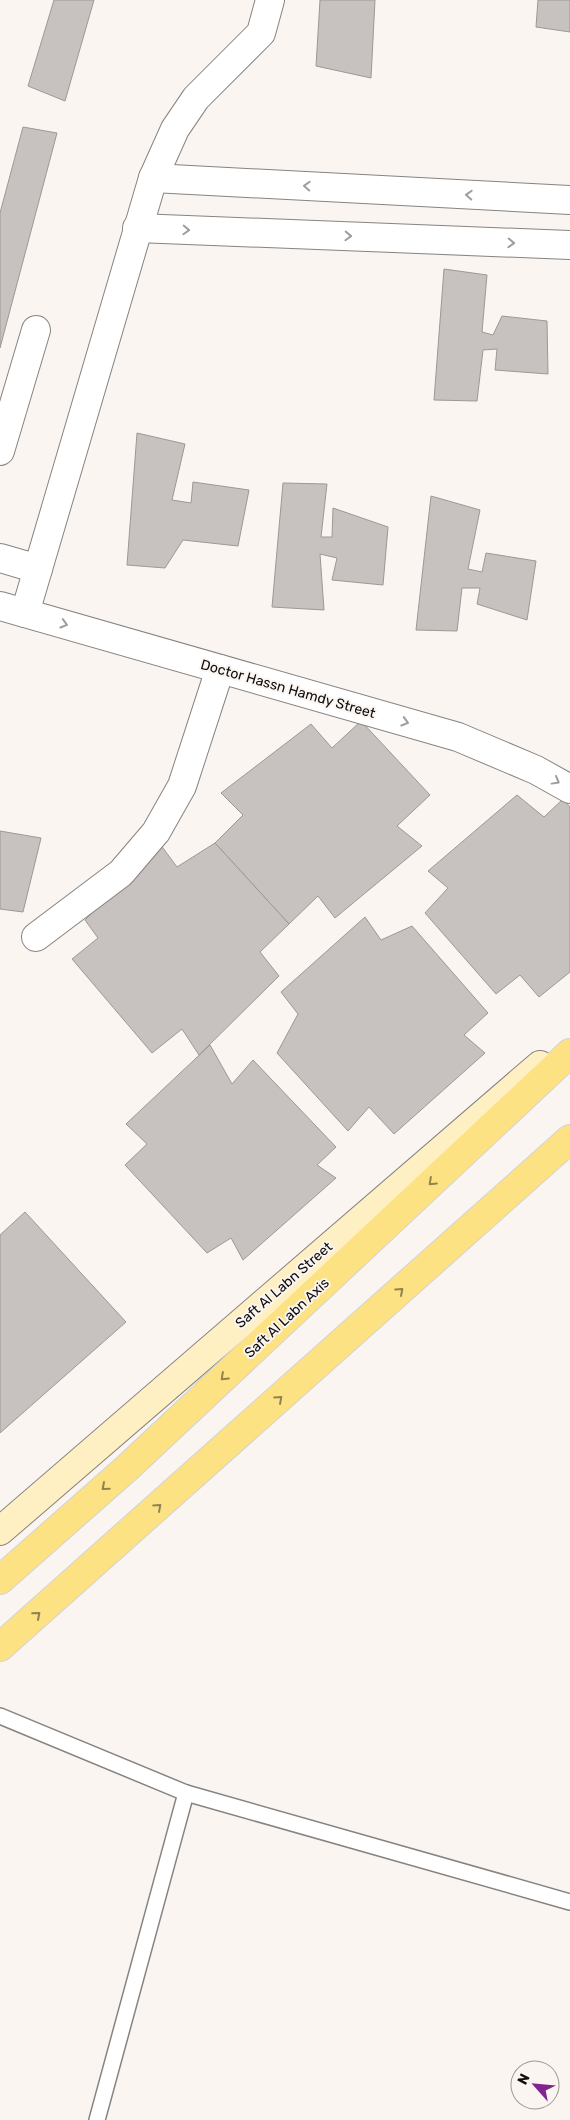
<svg xmlns="http://www.w3.org/2000/svg" width="570" height="2120" font-family="Rubik,sans-serif">
  <style>
    .building { fill: #c7c2bf; stroke: #9c9895 }
    .lines { fill: none; stroke-linecap: round; stroke-linejoin: round }
    .lane-casing { stroke: #878380; stroke-width: 18 }
    .street-casing { stroke: #878380; stroke-width: 30 }
    .secondary-casing { stroke: #878380; stroke-width: 30 }
    .primary-casing { stroke: #d3d3d3; stroke-width: 30 }
    .lane { stroke: #fff; stroke-width: 15 }
    .street { stroke: #fff; stroke-width: 28 }
    .secondary { stroke: #fef0c2; stroke-width: 28 }
    .primary { stroke: #fde284; stroke-width: 28 }
    .oneway { stroke: #9e9e9d }
    .oneway2 { stroke: #91824e }
    .labels { text-anchor: middle; dominant-baseline: central; stroke-width: 4; stroke-linejoin: round; paint-order: stroke }
    .street-label { font-size: 14px; fill: #0d0c0b; stroke: #faf5f1 }
  </style>
  <rect width="100%" height="100%" fill="#faf5f1"/>
  <!-- building -->
  <g class="building">
    <polygon points="54,0 94,0 65,101 28,86"/>
    <polygon points="320,0 375,0 371,78 316,66"/>
    <polygon points="538,0 570,0 570,32 536,27"/>
    <polygon points="23,127 57,133 0,348 0,213"/>
    <polygon points="444,269 487,275 482,332 493,335 502,316 547,321 548,374 495,370 497,349 483,350 477,401 434,400"/>
    <polygon points="137,433 185,444 172,500 191,503 193,482 249,490 238,546 183,540 165,568 127,565"/>
    <polygon points="283,483 327,484 321,537 332,537 333,508 388,527 383,585 332,580 337,558 320,554 324,610 272,607"/>
    <polygon points="431,496 480,510 468,569 482,572 486,553 536,561 527,620 477,604 480,588 462,588 457,631 416,630"/>
    <polygon points="361,721 430,795 397,826 422,846 335,918 318,896 289,924 215,843 243,815 221,793 311,724 332,748"/>
    <polygon points="517,795 544,817 563,799 570,807 570,972 539,997 520,975 496,994 425,913 448,888 428,871"/>
    <polygon points="0,831 41,838 23,912 0,909"/>
    <polygon points="215,843 289,924 260,952 279,976 199,1055 182,1029 152,1053 72,959 98,938 85,920 160,844 177,867"/>
    <polygon points="365,917 381,940 412,926 488,1013 464,1035 485,1053 394,1134 369,1107 348,1131 277,1053 298,1014 281,992"/>
    <polygon points="210,1045 232,1084 253,1060 336,1147 317,1165 336,1178 243,1260 231,1238 207,1253 125,1165 147,1144 126,1124"/>
    <polygon points="25,1212 126,1322 0,1433 0,1235"/>
  </g>
  <g class="lines">
    <defs>
      <g id="lane">
        <polyline points="0,1716 186,1793 570,1902"/>
        <polyline points="97,2120 186,1793"/>
      </g>
      <g id="street">
        <polyline points="153,178 570,200"/>
        <polyline points="137,228 570,245"/>
        <polyline points="0,451 36,330"/>
        <polyline points="0,558 38,569"/>
        <polyline points="0,606 458,737 536,770 570,789"/>
        <polyline points="25,613 153,178 175,129 196,98 261,33 270,0"/>
        <polyline points="36,937 121,873 156,832 182,786 220,669"/>
      </g>
      <polyline id="secondary" points="0,1531 540,1065"/>
      <g id="primary">
        <polyline points="0,1580 127,1468 570,1053"/>
        <polyline points="0,1647 570,1139"/>
      </g>
    </defs>
    <!-- lane casing -->
    <use href="#lane" class="lane-casing"/>
    <!-- street casing -->
    <use href="#street" class="street-casing"/>
    <!-- secondary casing -->
    <use href="#secondary" class="secondary-casing"/>
    <!-- primary casing -->
    <use href="#primary" class="primary-casing"/>
    <!-- lane -->
    <use href="#lane" class="lane"/>
    <!-- street -->
    <use href="#street" class="street"/>
    <!-- secondary -->
    <use href="#secondary" class="secondary"/>
    <!-- primary -->
    <use href="#primary" class="primary"/>
  </g>
  <!-- one-way arrows -->
  <defs><path id="oneway-chevron" d="M-2-3.5L2.5 0L-2 3.5" fill="none" stroke-width="1.6" stroke-linecap="round" stroke-linejoin="round" transform="scale(1.25)"/></defs>
  <g class="oneway">
    <use href="#oneway-chevron" transform="translate(307 186) rotate(-177)"/>
    <use href="#oneway-chevron" transform="translate(469 195) rotate(-177)"/>
    <use href="#oneway-chevron" transform="translate(186 230) rotate(2)"/>
    <use href="#oneway-chevron" transform="translate(348 236) rotate(2)"/>
    <use href="#oneway-chevron" transform="translate(511 243) rotate(2)"/>
    <use href="#oneway-chevron" transform="translate(64 624) rotate(16)"/>
    <use href="#oneway-chevron" transform="translate(405 722) rotate(16)"/>
    <use href="#oneway-chevron" transform="translate(556 781) rotate(29)"/>
  </g>
  <g class="oneway2">
    <use href="#oneway-chevron" transform="translate(432 1182) rotate(137)"/>
    <use href="#oneway-chevron" transform="translate(400 1291) rotate(-42)"/>
    <use href="#oneway-chevron" transform="translate(224 1377) rotate(137)"/>
    <use href="#oneway-chevron" transform="translate(279 1399) rotate(-42)"/>
    <use href="#oneway-chevron" transform="translate(105 1487) rotate(139)"/>
    <use href="#oneway-chevron" transform="translate(158 1507) rotate(-42)"/>
    <use href="#oneway-chevron" transform="translate(37 1615) rotate(-41)"/>
  </g>
  <g class="labels">
    <!-- street labels -->
    <g class="street-label">
      <text transform="translate(288 689) rotate(16)">Doctor Hassn Hamdy Street</text>
      <text transform="translate(284 1285) rotate(-41)">Saft Al Labn Street</text>
      <text transform="translate(287 1318) rotate(-43)">Saft Al Labn Axis</text>
    </g>
  </g>
  <!-- north arrow -->
  <g transform="translate(535 2085) rotate(297)"><circle r="24" fill="#faf5f1" stroke="#9b9895"/>
  <path d="M0-4L9 19L0 12L-9 19Z" fill="#82248f"/>
  <text y="-8" font-size="14" font-weight="bold" text-anchor="middle" fill="#0d0c0b">N</text>
  </g>
</svg>
